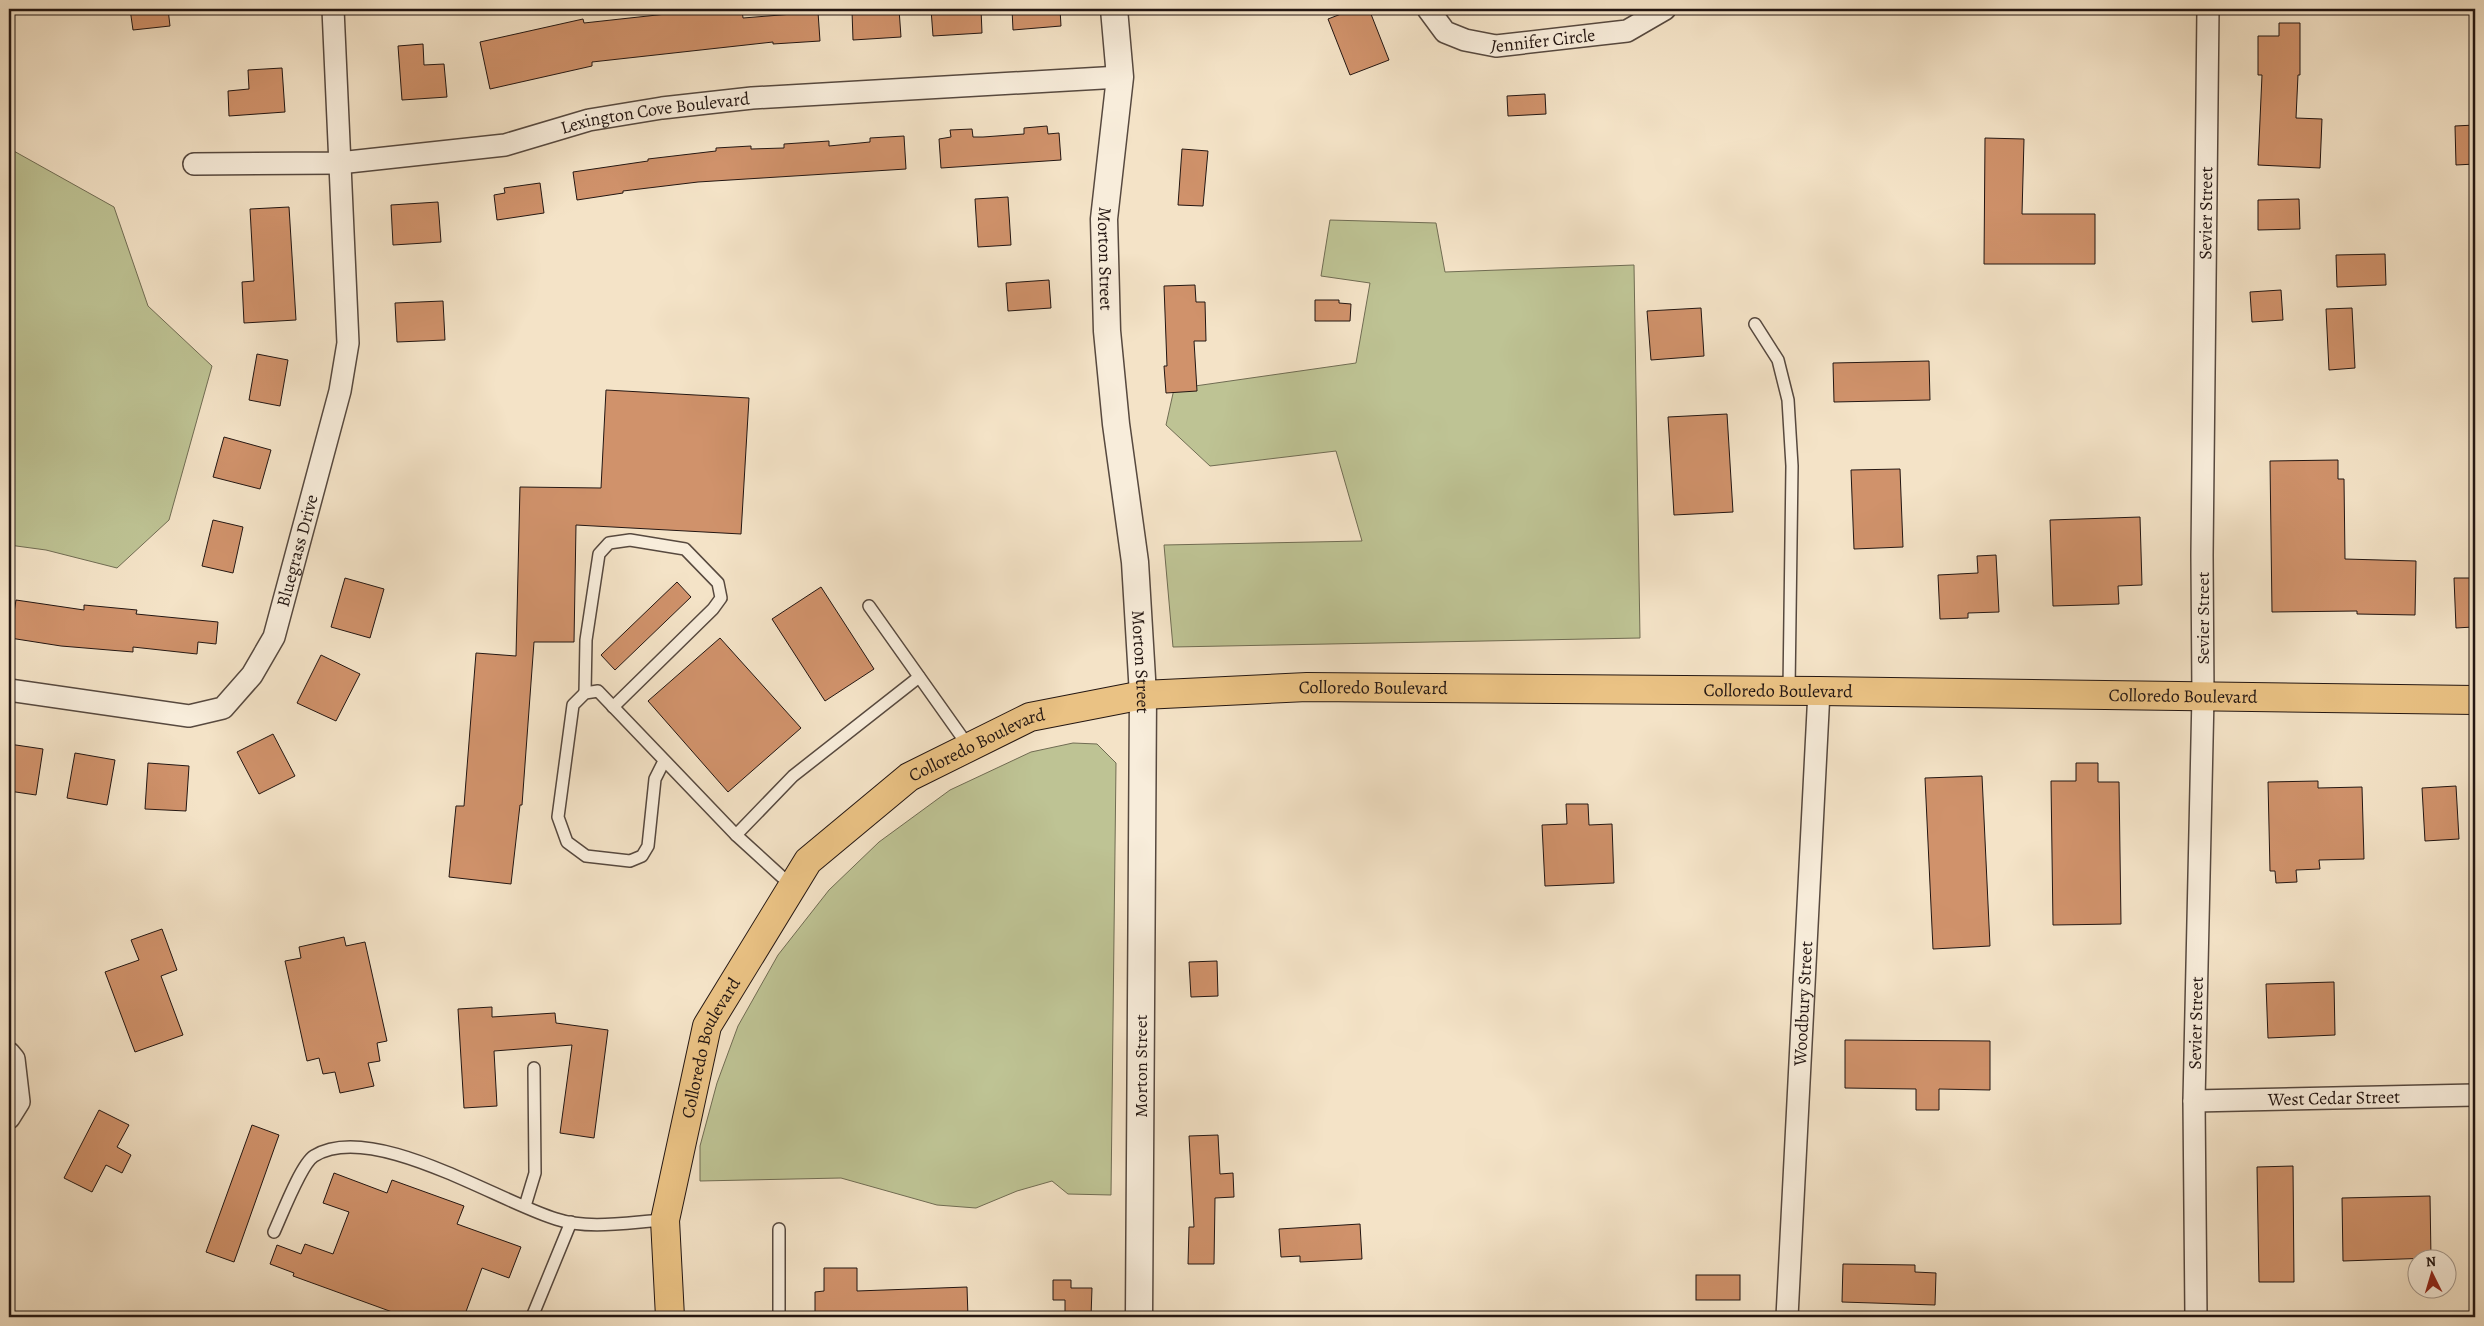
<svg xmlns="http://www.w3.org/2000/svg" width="2484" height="1326" font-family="Alegreya,serif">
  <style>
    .green { fill: #bec394; stroke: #706c53 }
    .building { fill: #d0926b; stroke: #231612 }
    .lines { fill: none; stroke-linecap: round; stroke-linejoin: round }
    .service-casing { stroke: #57493f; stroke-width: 14 }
    .minor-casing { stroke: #57493f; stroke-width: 24 }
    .tertiary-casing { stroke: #57493f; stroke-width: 29 }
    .trunk-casing { stroke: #231612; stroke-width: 30 }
    .service { stroke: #f8eddb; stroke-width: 11 }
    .minor { stroke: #f8eddb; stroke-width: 21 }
    .tertiary { stroke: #f8eddb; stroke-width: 26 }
    .trunk { stroke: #eac284; stroke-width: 28 }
    .labels { text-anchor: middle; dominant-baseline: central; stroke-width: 4; stroke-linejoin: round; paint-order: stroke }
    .street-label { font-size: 18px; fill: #231612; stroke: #f8eddb }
  </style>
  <rect width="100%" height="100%" fill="#f4e3c7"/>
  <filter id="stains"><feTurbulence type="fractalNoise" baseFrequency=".004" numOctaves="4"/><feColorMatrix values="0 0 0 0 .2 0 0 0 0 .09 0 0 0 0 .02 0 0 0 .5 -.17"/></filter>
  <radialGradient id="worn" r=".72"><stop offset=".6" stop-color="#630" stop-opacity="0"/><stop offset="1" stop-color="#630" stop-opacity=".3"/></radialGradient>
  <!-- green -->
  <g class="green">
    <polygon points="12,150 114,207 148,306 212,366 169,520 117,568 46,550 9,545 9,154"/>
    <polygon points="1330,220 1436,223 1445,272 1634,265 1640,638 1173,647 1164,545 1362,541 1336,451 1210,466 1166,425 1174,389 1356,363 1370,283 1321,276"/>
    <polygon points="1073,743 1097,744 1116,763 1111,1195 1068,1194 1052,1181 1017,1191 976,1208 937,1205 841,1178 700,1181 700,1146 717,1083 738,1026 778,955 829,890 879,842 950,790 1031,752"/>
  </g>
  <!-- building -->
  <g class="building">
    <polygon points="130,9 168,9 170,26 133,30"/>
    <polygon points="712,9 742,9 743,18 818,12 820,41 773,44 773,42 592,62 592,66 490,89 480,42 583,19 584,23"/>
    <polygon points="886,9 899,9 901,37 853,40 852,11"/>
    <polygon points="931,9 981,9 982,33 933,36"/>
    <polygon points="1012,9 1060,9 1061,26 1013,30"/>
    <polygon points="1354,9 1369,9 1389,60 1350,75 1328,19"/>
    <polygon points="2279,23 2300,23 2300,75 2298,75 2296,118 2322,119 2320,168 2258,165 2262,75 2258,75 2258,36 2279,36"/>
    <polygon points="423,44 424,65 444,64 447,97 402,100 398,46"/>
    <polygon points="282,68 285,112 229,116 228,91 249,89 248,70"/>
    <polygon points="1545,94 1546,114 1508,116 1507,96"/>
    <polygon points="2475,125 2475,164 2456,165 2455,126"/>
    <polygon points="1047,126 1048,134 1059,133 1061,160 941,168 939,139 951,137 950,130 972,129 973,137 983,137 1024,134 1024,128"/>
    <polygon points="904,136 906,169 698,182 623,191 623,193 577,200 573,172 648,161 648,159 716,151 716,148 751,146 751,149 784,148 784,144 829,141 829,146 870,142 870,138"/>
    <polygon points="1985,138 2024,139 2022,214 2095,214 2095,264 1984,264"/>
    <polygon points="1182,149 1208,151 1203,206 1178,205"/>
    <polygon points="540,183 544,213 497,220 494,195 505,193 504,188"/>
    <polygon points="1008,197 1011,245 978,247 975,199"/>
    <polygon points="2299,199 2300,229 2258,230 2258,200"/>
    <polygon points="438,202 441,242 393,245 391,205"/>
    <polygon points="289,207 296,320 244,323 242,282 254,281 250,209"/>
    <polygon points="2385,254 2386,285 2337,287 2336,255"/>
    <polygon points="1049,280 1051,308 1008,311 1006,283"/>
    <polygon points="1195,285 1196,302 1205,302 1206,341 1194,341 1197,391 1166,393 1164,366 1167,366 1164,286"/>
    <polygon points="2281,290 2283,320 2252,322 2250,292"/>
    <polygon points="1315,300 1339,300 1339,303 1351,304 1350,321 1315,321"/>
    <polygon points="443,301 445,340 397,342 395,303"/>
    <polygon points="1701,308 1704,356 1651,360 1647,311"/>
    <polygon points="2352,308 2355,368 2329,370 2326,309"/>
    <polygon points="257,354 288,360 280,406 249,400"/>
    <polygon points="1929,361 1930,400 1834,402 1833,363"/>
    <polygon points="606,390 749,398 741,534 576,525 574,642 534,642 522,805 520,805 511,884 449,877 456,806 464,806 476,653 516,656 520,487 601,488"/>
    <polygon points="1727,414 1733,512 1674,515 1668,417"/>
    <polygon points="224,437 271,450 260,489 213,477"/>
    <polygon points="2338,460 2338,479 2344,479 2345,559 2416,561 2415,615 2357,614 2357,611 2272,612 2270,461"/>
    <polygon points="1900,469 1903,547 1854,549 1851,470"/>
    <polygon points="2140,517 2142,585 2118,586 2119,604 2053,606 2050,520"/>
    <polygon points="213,520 243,527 233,573 202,566"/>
    <polygon points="1996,555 1999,612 1968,613 1968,618 1940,619 1938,575 1978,573 1977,556"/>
    <polygon points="345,578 384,589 370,638 331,627"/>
    <polygon points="2454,578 2472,578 2473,594 2475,594 2473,627 2456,628"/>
    <polygon points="677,582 691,597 615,670 601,655"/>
    <polygon points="821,587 874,669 825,701 772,619"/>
    <polygon points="16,600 84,610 84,605 137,610 136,614 218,622 216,644 198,642 197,654 133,647 133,652 61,646 10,638"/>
    <polygon points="720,638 801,728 728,792 648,701"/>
    <polygon points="321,655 360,674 336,721 297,703"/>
    <polygon points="273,734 295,776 259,794 237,752"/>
    <polygon points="9,744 43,749 36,795 9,791"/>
    <polygon points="75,753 115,760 107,805 67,798"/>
    <polygon points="148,763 189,766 186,811 145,809"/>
    <polygon points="2076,763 2098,763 2098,782 2119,782 2121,924 2053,925 2051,781 2076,781"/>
    <polygon points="1982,776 1990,946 1933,949 1925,778"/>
    <polygon points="2318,781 2318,788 2362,787 2364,859 2319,860 2320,869 2296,870 2297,882 2276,883 2275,871 2270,871 2268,782"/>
    <polygon points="2456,786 2459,839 2425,841 2422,788"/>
    <polygon points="1566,804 1588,804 1589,825 1612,824 1614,883 1545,886 1542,825 1567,824"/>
    <polygon points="162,929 177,970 161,976 183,1035 135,1052 105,972 139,960 131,940"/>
    <polygon points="344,937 346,946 365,942 387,1041 377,1043 380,1061 368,1063 374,1086 340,1093 335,1072 323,1074 319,1058 307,1061 285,961 301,958 299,947"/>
    <polygon points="1217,961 1218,996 1191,997 1189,962"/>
    <polygon points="2334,982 2335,1035 2268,1038 2266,984"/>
    <polygon points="492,1007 492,1017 555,1013 556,1023 608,1030 594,1138 560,1133 572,1045 494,1051 497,1106 464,1108 458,1009"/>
    <polygon points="1845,1040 1990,1041 1990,1090 1939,1089 1939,1110 1916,1110 1916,1089 1845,1088"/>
    <polygon points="99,1110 129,1125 117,1147 131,1155 122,1173 106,1165 92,1192 64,1178"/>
    <polygon points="252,1125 279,1135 234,1262 206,1252"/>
    <polygon points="1218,1135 1220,1174 1233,1173 1234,1197 1215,1198 1214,1264 1188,1264 1189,1227 1194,1227 1189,1136"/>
    <polygon points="2293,1166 2294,1282 2259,1282 2257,1167"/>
    <polygon points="334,1173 387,1193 392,1180 464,1206 457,1224 521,1247 509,1278 482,1268 464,1317 406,1317 293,1276 294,1273 270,1264 277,1245 301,1254 305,1244 333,1254 349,1212 323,1203"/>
    <polygon points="2430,1196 2431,1258 2343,1261 2342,1198"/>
    <polygon points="1360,1224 1362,1259 1300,1262 1300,1256 1281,1257 1279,1229"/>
    <polygon points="1843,1264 1915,1265 1915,1272 1936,1273 1935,1305 1842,1302"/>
    <polygon points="824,1268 857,1268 857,1291 967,1287 968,1317 815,1317 815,1292 824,1291"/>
    <rect x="1696" y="1275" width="44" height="25"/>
    <polygon points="1053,1280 1071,1280 1071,1288 1092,1288 1091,1317 1065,1317 1065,1300 1053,1300"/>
  </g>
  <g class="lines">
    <defs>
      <g id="service">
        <polyline points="1755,324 1778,360 1788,400 1792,466 1789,690"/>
        <polyline points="869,606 969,747"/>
        <polyline points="585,693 586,640 599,554 609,543 630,540 685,549 718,583 721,598 713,609 613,707"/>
        <polyline points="664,761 655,779 648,846 642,856 630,861 586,856 567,842 558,817 573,705 585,693 598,691 736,835 793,887"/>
        <polyline points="736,835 793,776 919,677"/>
        <polyline points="525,1206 535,1173 534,1068"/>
        <polyline points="779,1229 779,1317"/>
        <path d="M 274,1232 C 281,1217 301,1164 314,1156 C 371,1120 497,1201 556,1219 C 589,1230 630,1222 665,1220"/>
        <polyline points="532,1317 571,1222"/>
      </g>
      <g id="minor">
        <path id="s1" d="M 1428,9 L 1445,32 L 1465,40 L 1496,46 L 1627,31 L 1665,9"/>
        <path id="s2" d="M 194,164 L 339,163 L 505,145 L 589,120 L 662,108 L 752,98 L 1120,77"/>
        <path id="s3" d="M 9,690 L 189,716 L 223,708 L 252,675 L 274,637 L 340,391 L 348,343 L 333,9"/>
        <polyline points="9,1053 14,1059 19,1102 9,1118"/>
        <path id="s4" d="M 2194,1101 L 2475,1095"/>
        <path id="s5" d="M 1787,1317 L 1819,691"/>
        <path id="s6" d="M 2196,1317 L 2194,1101 L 2203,696 L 2202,555 L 2208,9"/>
      </g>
      <g id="tertiary">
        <path id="s7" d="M 1114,9 L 1120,77 L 1104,219 L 1107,331 L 1116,424 L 1135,562 L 1143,695 L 1139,1317"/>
      </g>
      <g id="trunk">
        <path id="s8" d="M 670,1317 L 665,1220 L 707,1026 L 808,861 L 909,777 L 1030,717 L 1143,695 L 1307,687 L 1819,691 L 2475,700"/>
      </g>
    </defs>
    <!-- service casing -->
    <use href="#service" class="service-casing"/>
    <!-- minor casing -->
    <use href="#minor" class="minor-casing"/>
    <!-- tertiary casing -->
    <use href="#tertiary" class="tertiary-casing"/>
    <!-- trunk casing -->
    <use href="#trunk" class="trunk-casing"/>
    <!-- service -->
    <use href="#service" class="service"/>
    <!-- minor -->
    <use href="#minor" class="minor"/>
    <!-- tertiary -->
    <use href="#tertiary" class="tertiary"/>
    <!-- trunk -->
    <use href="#trunk" class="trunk"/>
  </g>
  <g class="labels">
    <!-- street labels -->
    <g class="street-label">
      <text stroke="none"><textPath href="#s1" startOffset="129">Jennifer Circle</textPath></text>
      <text stroke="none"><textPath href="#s2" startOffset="466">Lexington Cove Boulevard</textPath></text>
      <text stroke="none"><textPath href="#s6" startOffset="1104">Sevier Street</textPath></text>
      <text stroke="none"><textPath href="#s7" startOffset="251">Morton Street</textPath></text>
      <text stroke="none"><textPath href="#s3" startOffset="394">Bluegrass Drive</textPath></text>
      <text transform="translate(2203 618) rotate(-90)">Sevier Street</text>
      <text stroke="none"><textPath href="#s7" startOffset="656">Morton Street</textPath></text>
      <text stroke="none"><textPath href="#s8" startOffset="1101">Colloredo Boulevard</textPath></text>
      <text stroke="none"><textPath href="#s8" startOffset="1506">Colloredo Boulevard</textPath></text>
      <text stroke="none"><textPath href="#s8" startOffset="1911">Colloredo Boulevard</textPath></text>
      <text stroke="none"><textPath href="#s8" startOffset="696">Colloredo Boulevard</textPath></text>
      <text stroke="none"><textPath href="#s5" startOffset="314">Woodbury Street</textPath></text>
      <text stroke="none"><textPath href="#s6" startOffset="294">Sevier Street</textPath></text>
      <text stroke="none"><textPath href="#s8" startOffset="276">Colloredo Boulevard</textPath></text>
      <text transform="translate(1141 1066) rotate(-90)">Morton Street</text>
      <text stroke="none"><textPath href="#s4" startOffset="140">West Cedar Street</textPath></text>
    </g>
  </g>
  <!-- margin -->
  <rect width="2484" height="1326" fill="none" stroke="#f4e3c7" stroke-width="30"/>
  <rect x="10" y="10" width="2464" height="1306" fill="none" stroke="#231612" stroke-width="2.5"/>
  <rect x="15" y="15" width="2454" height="1296" fill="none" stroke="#231612"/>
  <!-- north arrow -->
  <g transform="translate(2432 1274) rotate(355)"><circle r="24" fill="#f8eddb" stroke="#a3978b"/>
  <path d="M0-4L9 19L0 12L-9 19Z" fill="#8f2418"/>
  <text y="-8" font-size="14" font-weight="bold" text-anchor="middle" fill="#231612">N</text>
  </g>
  <rect width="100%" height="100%" filter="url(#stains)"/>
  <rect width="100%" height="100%" fill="url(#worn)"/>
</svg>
